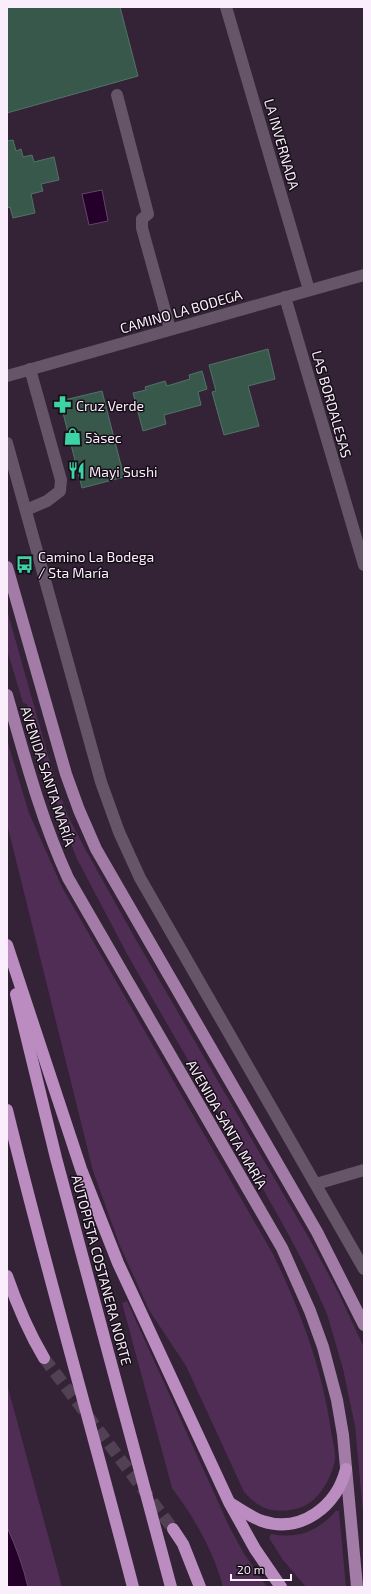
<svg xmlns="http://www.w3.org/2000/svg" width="371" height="1594" font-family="'Exo 2',sans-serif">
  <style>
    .green { fill: #4f2d54 }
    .water { fill: #24002a; stroke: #644769 }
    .building { fill: #38584b; stroke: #527366 }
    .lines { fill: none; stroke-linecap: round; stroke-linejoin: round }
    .highway-tunnel { stroke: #524155; stroke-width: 12; stroke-dasharray: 12 6; stroke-linecap: butt }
    .minor { stroke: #665469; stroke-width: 12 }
    .major { stroke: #a27ca7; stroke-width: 12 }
    .highway { stroke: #ba8cc0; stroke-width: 12 }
    .labels { text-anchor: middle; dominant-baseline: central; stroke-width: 3; stroke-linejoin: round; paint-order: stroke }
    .street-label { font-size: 14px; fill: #faeefc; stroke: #170f18 }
    .poi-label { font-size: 14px; fill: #faeefc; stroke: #170f18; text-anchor: start }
  </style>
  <rect width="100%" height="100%" fill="#342237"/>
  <!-- green -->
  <g class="green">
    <polygon points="7,610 55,780 67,814 83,845 135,938 309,1238 338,1292 361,1341 364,1348 364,1524 355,1426 343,1369 327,1314 308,1272 292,1241 258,1180 174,1036 127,954 76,857 56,802 27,704 23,703 7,650"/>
    <path d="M 7,740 L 29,813 L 62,887 L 273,1254 C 300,1310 322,1367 331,1430 C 332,1439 336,1451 335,1460 C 331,1480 317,1505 295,1509 C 273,1514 259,1509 244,1492 L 186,1366 L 149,1310 L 120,1246 L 93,1171 L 7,824 Z"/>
    <path d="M 127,1301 L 229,1526 L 243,1552 L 267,1587 L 223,1587 C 213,1550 195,1519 172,1488 L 122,1303 Z"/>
    <polygon points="7,1384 62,1587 7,1587"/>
    <path d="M 336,1511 L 339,1511 L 346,1587 L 306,1587 L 283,1560 L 269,1538 L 271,1534 C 299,1539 316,1532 336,1511 Z"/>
  </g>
  <!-- water -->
  <g class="water">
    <polygon points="102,190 108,221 89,225 82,194"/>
    <path d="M 7,1527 C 16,1547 23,1566 28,1587 L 7,1587 Z"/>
  </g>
  <!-- building -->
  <g class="building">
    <polygon points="7,7 120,7 138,76 7,113"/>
    <polygon points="13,140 16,151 21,149 23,157 32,155 34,162 54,157 59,180 41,184 43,191 31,194 35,213 13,218 10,207 7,208 7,141"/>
    <polygon points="268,349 275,379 248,386 259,426 224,435 212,392 216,391 209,365"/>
    <polygon points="202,371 207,389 198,392 201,405 164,415 166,424 143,431 133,393 146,390 145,387 165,381 167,386 190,379 189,375"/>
    <polygon points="102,391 124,477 82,488 60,401"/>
  </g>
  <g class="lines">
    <!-- highway-tunnel -->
    <polyline class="highway-tunnel" points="44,1358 173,1529"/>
    <!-- minor -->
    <g class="minor">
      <polyline points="226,7 309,290"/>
      <polyline points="117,95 148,214 142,219 142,228 170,329"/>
      <polyline points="285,297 364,565"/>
      <polyline points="7,376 364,275"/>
      <polyline points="7,443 101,782 119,832 140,878 364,1269"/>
      <polyline points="26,510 47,501 60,491 61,480 30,369"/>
      <polyline points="316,1184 364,1170"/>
    </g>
    <!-- major -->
    <g class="major">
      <polyline points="7,567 66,774 79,810 96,849 317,1232 364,1325"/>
      <path d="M 7,695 C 25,758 41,819 68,878 L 282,1248 L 310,1311 L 323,1347 L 337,1400 L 343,1435 L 357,1587"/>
    </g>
    <!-- highway -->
    <g class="highway">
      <polyline points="7,945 81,1169 118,1263 229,1502 255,1549 281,1587"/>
      <polyline points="16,994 56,1158 171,1587"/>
      <path d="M 7,1110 C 46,1270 92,1428 133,1587"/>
      <path d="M 7,1276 C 17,1305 28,1331 44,1358"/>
      <path d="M 230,1503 C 241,1510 251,1517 262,1521 C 301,1534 337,1506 346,1469"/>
      <polyline points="173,1529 183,1544 200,1587"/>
    </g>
  </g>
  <!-- icons -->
  <defs>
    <symbol id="pharmacy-bare" viewBox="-9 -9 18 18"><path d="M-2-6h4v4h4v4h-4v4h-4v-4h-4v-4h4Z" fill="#3cd4a4" stroke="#170f18" stroke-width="2.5" paint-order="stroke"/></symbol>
    <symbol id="shop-bare" viewBox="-9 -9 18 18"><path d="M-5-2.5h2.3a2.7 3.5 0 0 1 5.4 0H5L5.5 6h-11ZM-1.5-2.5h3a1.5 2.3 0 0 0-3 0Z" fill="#3cd4a4" stroke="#170f18" stroke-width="2.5" paint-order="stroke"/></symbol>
    <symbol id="restaurant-bare" viewBox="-9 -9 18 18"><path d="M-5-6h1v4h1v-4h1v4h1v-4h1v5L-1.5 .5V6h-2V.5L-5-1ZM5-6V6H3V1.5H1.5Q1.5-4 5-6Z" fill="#3cd4a4" stroke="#170f18" stroke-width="2.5" paint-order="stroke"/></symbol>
    <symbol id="bus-bare" viewBox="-9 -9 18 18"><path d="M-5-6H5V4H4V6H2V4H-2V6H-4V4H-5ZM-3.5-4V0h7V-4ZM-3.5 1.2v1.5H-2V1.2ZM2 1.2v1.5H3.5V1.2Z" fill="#3cd4a4" stroke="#170f18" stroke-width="2.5" paint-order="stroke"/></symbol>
  </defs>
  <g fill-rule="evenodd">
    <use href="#pharmacy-bare" x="50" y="392" width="25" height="25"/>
    <use href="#shop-bare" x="60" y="424" width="25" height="25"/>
    <use href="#restaurant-bare" x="64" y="458" width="25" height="25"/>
    <use href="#bus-bare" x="12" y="552" width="25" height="25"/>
  </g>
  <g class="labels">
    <!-- street labels -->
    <g class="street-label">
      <text transform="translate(282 144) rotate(74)">LA INVERNADA</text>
      <text transform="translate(181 311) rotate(-16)">CAMINO LA BODEGA</text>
      <text transform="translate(332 404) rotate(74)">LAS BORDALESAS</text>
      <text transform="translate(48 776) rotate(72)">AVENIDA SANTA MARÍA</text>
      <text transform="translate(227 1124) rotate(60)">AVENIDA SANTA MARÍA</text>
      <text transform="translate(102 1270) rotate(75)">AUTOPISTA COSTANERA NORTE</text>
    </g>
    <!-- poi labels -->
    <g class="poi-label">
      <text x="76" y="405">Cruz Verde</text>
      <text x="85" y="437">5àsec</text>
      <text x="89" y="471">Mayi Sushi</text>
      <text x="38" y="556">Camino La Bodega<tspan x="38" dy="16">/ Sta María</tspan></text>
    </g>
  </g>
  <!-- border -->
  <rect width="371" height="1594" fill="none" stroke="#faeefc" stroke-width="16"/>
  <!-- scale -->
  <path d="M231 1574v6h60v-6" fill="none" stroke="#faeefc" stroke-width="2"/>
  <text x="237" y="1574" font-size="12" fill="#faeefc" stroke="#170f18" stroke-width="3" paint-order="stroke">20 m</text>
</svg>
